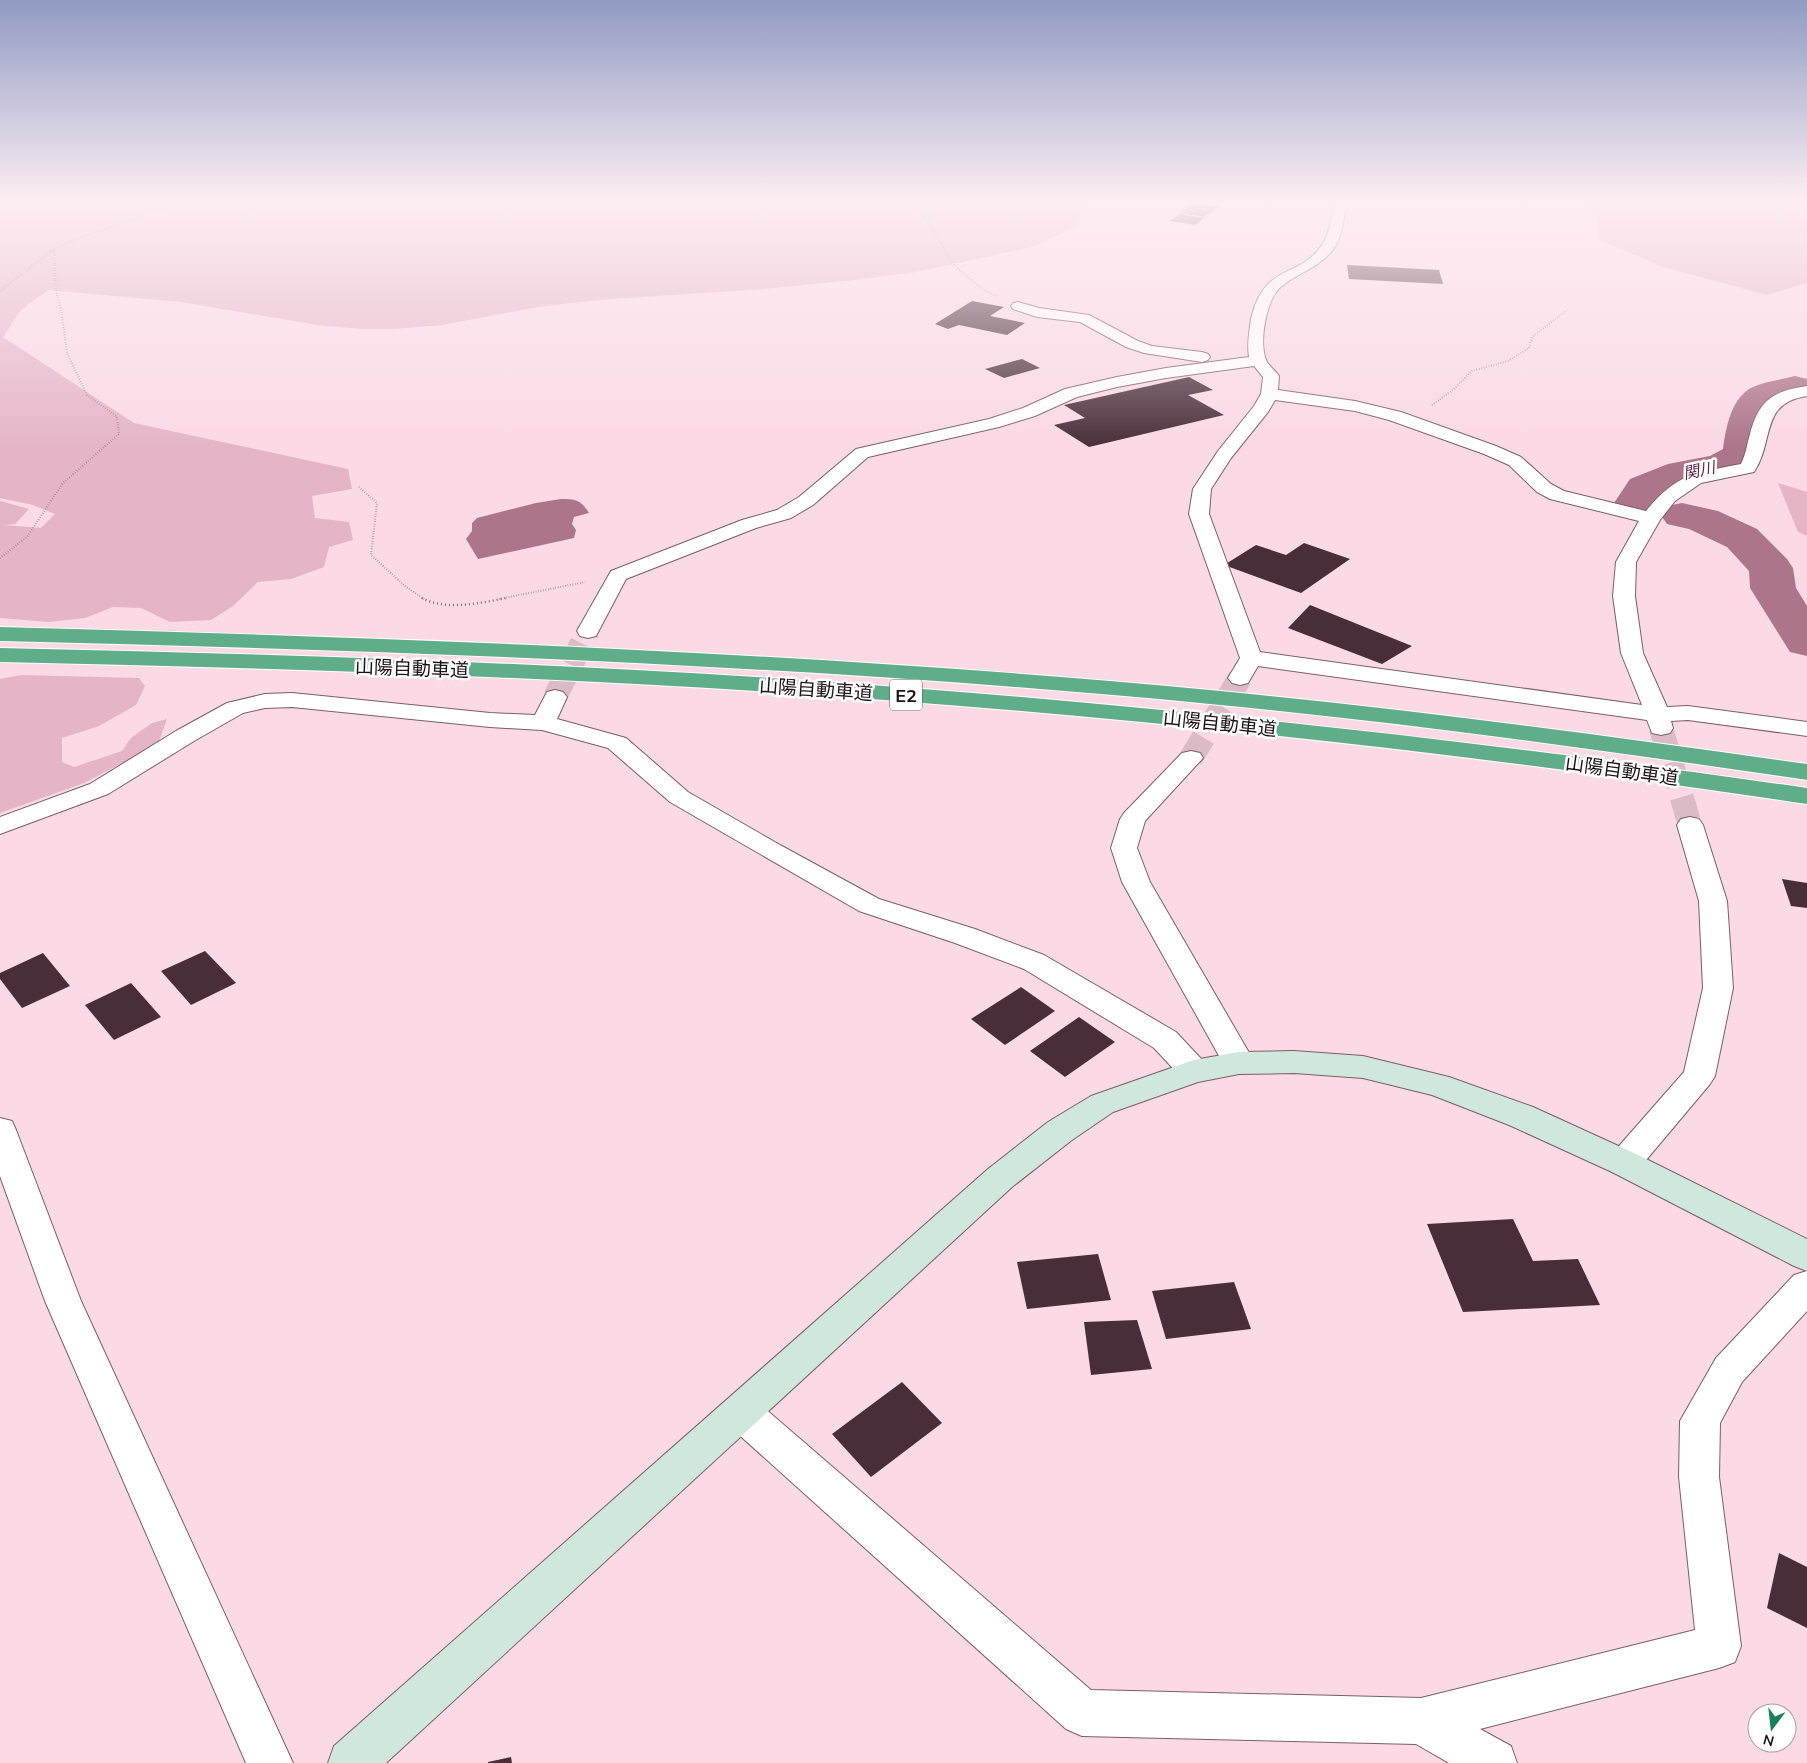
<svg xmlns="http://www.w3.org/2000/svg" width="1807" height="1763" font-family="Mulish,'Noto Sans JP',sans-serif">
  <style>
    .green { fill: #e5b5c7 }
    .water { fill: #ad758b }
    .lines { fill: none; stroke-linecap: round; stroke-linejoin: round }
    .river { fill: #ad758b; fill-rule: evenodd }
    .building { fill: #492e39 }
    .street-tunnel { stroke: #dabbc6; stroke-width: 24; stroke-dasharray: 24 12; stroke-linecap: butt }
    .street-casing { stroke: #7b5e69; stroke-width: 2 }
    .secondary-casing { stroke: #7b5e69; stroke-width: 2 }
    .highway-casing { stroke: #fff; stroke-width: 2 }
    .path-far1 { stroke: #866f78; stroke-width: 2; stroke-dasharray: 0.5 2; stroke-linecap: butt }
    .path { stroke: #866f78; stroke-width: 2.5; stroke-dasharray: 1 3; stroke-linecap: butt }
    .street { fill: #fff; fill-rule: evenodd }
    .secondary { fill: #cfe7dc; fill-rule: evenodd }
    .highway { fill: #60ae89; fill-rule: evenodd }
    .labels { text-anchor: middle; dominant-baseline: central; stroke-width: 5; stroke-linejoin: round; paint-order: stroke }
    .far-water-label { font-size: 16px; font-style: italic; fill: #621d3f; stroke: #fff }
    .shield { fill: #fff; stroke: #62595d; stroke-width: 1 }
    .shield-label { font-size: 18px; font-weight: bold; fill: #1e1217 }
    .street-label { font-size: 19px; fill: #1e1217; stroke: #fff }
  </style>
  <rect width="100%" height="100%" fill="#fbd9e5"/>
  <!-- green -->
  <g class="green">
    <polygon points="0,201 1080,201 1083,213 1075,227 1032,247 916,272 854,280 763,289 597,300 538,307 442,325 392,329 362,329 317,325 181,302 48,290 20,311 3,337 134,423 348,469 352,489 312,496 315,518 349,522 353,540 329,547 324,567 291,579 258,582 233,606 211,620 170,622 141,608 113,607 85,618 49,622 0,618 0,501 29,509 15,524 4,525 41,528 55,514 33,505 0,498"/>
    <path d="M 1581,201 L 1807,201 L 1807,283 L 1767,295 L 1663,267 L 1600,240 C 1599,216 1601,215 1581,201 Z"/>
    <polygon points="1778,483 1807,492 1807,536 1798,532"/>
    <polygon points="21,675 139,678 145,686 136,705 99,726 62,738 62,762 74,767 122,751 131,738 152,723 167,719 158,744 84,783 0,813 0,679"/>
  </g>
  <!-- water -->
  <path class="water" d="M 561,499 C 576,499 581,500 589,513 L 574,517 L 572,524 L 576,530 L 574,538 L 478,559 L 466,539 L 472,531 L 472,523 L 477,518 L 536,503 Z"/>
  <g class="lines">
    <!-- river -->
    <g class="river">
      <path d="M 1795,376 L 1807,379 L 1807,395 C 1770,404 1766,404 1762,444 C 1762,451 1762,457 1757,462 C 1740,480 1713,478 1692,483 C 1681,485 1670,492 1660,496 L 1658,498 L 1664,506 L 1658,515 C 1641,519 1625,518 1614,503 L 1630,479 L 1668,464 L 1710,456 L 1723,449 C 1726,428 1731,397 1753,387 C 1766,381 1781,380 1795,376 Z"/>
      <polygon points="1682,503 1718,511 1757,529 1787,559 1793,568 1796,588 1807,606 1807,656 1790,652 1750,588 1749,571 1727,547 1689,529 1667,524 1661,515 1667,506"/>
    </g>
  </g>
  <!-- building -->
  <g class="building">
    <polygon points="1195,203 1219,207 1204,217 1180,213"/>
    <polygon points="1180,214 1204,218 1195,225 1170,221"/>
    <polygon points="1347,265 1439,270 1443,284 1349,279"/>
    <polygon points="972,301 1004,307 990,316 1025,323 1007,335 959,325 948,329 935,324"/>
    <polygon points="1022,359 1040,368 1004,378 985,369"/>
    <polygon points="1189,377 1213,390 1188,395 1224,415 1089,447 1054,425 1085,418 1064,405"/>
    <polygon points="1304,543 1350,559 1301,593 1224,565 1256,545 1286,555"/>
    <polygon points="1310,605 1412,646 1382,664 1288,628"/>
    <polygon points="1782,879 1807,883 1807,908 1791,906"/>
    <polygon points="205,951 236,983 191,1005 161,971"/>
    <polygon points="43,953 70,986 22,1008 0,979 0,973"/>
    <polygon points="131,983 161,1017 114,1040 85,1005"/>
    <polygon points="1021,987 1055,1011 1005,1045 971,1019"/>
    <polygon points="1079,1017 1115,1042 1065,1077 1030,1051"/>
    <polygon points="1513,1219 1533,1261 1578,1259 1600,1305 1463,1312 1427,1224"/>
    <polygon points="1098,1254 1111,1300 1027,1309 1017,1262"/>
    <polygon points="1234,1282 1251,1329 1166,1339 1152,1291"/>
    <polygon points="1137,1320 1152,1369 1091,1375 1084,1322"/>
    <polygon points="902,1382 942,1423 871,1477 832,1434"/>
    <polygon points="1779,1553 1807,1567 1807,1628 1767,1608"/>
    <polygon points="511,1757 512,1763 488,1763 488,1762"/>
  </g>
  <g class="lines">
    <!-- street-tunnel -->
    <g class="street-tunnel">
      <polyline points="555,697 588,631"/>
      <polyline points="1661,728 1690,825"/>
      <polyline points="1191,758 1240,678"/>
    </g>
    <defs>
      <g id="street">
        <path d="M 1336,201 L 1348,201 C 1343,218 1343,237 1332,251 C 1318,268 1298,273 1282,286 C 1266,298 1258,344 1267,362 C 1270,367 1276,371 1279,376 L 1278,390 L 1355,401 L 1401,412 L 1496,446 L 1521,457 L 1551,484 L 1564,491 L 1646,511 C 1677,473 1696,473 1741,464 C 1746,454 1747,444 1750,434 C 1759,400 1773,391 1807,386 L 1807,396 C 1759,403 1775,441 1754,472 L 1701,483 L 1675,501 L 1660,520 L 1636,562 L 1635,596 L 1643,653 L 1667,707 L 1688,706 L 1807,722 L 1807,736 L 1688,720 L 1671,721 L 1673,728 L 1670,733 L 1661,735 L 1652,733 L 1647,720 L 1258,666 L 1248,683 L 1240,685 L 1232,683 L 1228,678 L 1240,658 L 1189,514 L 1193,489 L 1218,451 L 1254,406 L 1261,394 L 1263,377 L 1254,366 L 1166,378 L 1117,387 L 1077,397 L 1035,416 L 999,427 L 868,457 L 813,505 L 791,518 L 756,528 L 626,579 L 596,636 L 588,638 L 580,636 L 577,631 L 611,571 L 742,520 L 777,510 L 799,497 L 856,449 L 989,419 L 1023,408 L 1065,389 L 1117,377 L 1166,368 L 1249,357 C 1247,345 1249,332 1251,319 C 1264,262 1298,280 1322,245 C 1331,232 1331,215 1336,201 ZM 1275,400 L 1355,411 L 1389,420 L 1484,454 L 1509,465 L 1537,492 L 1550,499 L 1639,521 L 1616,562 L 1613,596 L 1621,653 L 1642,705 L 1260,652 L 1209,514 L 1211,489 L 1231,458 L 1268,412 Z"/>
        <polygon points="1018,302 1039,308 1089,315 1138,341 1152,346 1202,352 1208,354 1210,357 1208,360 1202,362 1144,353 1126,347 1080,322 1037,317 1013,309 1011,306 1013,303"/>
        <polygon points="555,690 563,692 567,697 557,719 626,738 688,792 780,845 879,899 975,929 1044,955 1176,1032 1205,1063 1210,1071 1205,1079 1194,1082 1183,1079 1154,1048 1024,969 955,943 859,911 670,802 608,748 542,730 490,727 292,707 265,708 243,713 194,741 108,794 0,834 0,817 90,784 176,731 227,703 265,694 292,693 490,713 535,715 547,692"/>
        <polygon points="1191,751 1200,753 1203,758 1145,821 1137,848 1150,882 1255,1063 1250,1071 1239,1074 1228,1071 1223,1063 1122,882 1111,848 1120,819 1124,813 1182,753"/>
        <polygon points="1690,817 1699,819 1703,825 1727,901 1733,988 1715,1076 1710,1084 1636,1172 1624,1176 1612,1172 1607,1163 1612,1154 1684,1072 1703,988 1699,901 1677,825 1681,819"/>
        <polygon points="0,1118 12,1121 16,1130 81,1301 293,1763 246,1763 45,1301 0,1176"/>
        <polygon points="1807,1271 1807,1311 1742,1382 1720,1423 1719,1477 1741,1646 1735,1662 1719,1668 1480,1729 1511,1746 1517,1763 1449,1763 1416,1744 1082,1736 1066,1729 727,1424 721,1412 727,1400 741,1395 755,1400 1091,1690 1421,1698 1695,1630 1679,1477 1680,1421 1716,1358 1794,1275"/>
      </g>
      <polygon id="secondary" points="1294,1051 1363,1056 1449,1077 1533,1107 1636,1154 1807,1239 1807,1271 1794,1266 1612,1172 1509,1125 1432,1095 1363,1078 1294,1073 1239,1074 1198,1082 1113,1112 1072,1140 1012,1187 386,1763 328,1763 334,1746 988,1169 1048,1122 1091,1096 1194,1060 1239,1052"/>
      <g id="highway">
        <path d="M 0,627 C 404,638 808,652 1210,690 C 1410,709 1609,736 1807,764 L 1807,780 C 1609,751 1410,723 1210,704 C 808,665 404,651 0,641 Z"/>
        <path d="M 0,648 C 267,654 535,662 801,680 C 1138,703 1473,740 1807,788 L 1807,804 C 1473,754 1138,717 801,694 C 535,676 267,668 0,662 Z"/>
      </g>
    </defs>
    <!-- street casing -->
    <use href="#street" class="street-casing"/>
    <!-- secondary casing -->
    <use href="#secondary" class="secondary-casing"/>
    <!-- highway casing -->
    <use href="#highway" class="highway-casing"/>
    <!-- path-far1 -->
    <g class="path-far1">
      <polyline points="898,201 916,208 929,223 954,265 983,290 997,296"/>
      <polyline points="0,291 54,249 77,239 186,201"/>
      <polyline points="1432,405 1454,389 1472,371 1508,361 1529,348 1533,336 1566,311"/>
      <polyline points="359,487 377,503 371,555 405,586 424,599"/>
      <polyline points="0,558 27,537 63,483 119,434 117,417 87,395 67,353 61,309 56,292 54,249"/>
      <polyline points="499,599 585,582"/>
    </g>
    <!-- path -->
    <path class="path" d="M 422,598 C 446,611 481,603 506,598"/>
    <!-- street -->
    <use href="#street" class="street"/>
    <!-- secondary -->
    <use href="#secondary" class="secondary"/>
    <!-- highway -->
    <use href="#highway" class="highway"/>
  </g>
  <!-- sky -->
  <linearGradient id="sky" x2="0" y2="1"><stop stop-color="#909bc3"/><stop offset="0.45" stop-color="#fdeef3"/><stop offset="1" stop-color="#fdeef3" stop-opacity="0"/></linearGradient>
  <rect width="1807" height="448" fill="url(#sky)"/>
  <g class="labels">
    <!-- far-water labels -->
    <g class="far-water-label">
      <text transform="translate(1699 470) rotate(-12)">関川</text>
    </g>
    <!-- shield labels -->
    <rect class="shield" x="890" y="679.5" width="32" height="31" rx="4"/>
    <g class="shield-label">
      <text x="906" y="695">E2</text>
    </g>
    <!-- street labels -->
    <g class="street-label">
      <text transform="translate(412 668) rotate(2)">山陽自動車道</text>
      <text transform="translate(816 689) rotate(4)">山陽自動車道</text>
      <text transform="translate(1220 723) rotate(6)">山陽自動車道</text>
      <text transform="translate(1622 770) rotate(8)">山陽自動車道</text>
    </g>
  </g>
  <!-- north arrow -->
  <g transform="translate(1772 1728) rotate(195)"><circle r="24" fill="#ffffff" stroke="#a5a0a2"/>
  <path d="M0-4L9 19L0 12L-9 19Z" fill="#1a7e57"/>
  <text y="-8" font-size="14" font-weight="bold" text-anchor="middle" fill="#1e1217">N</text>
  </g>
</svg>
